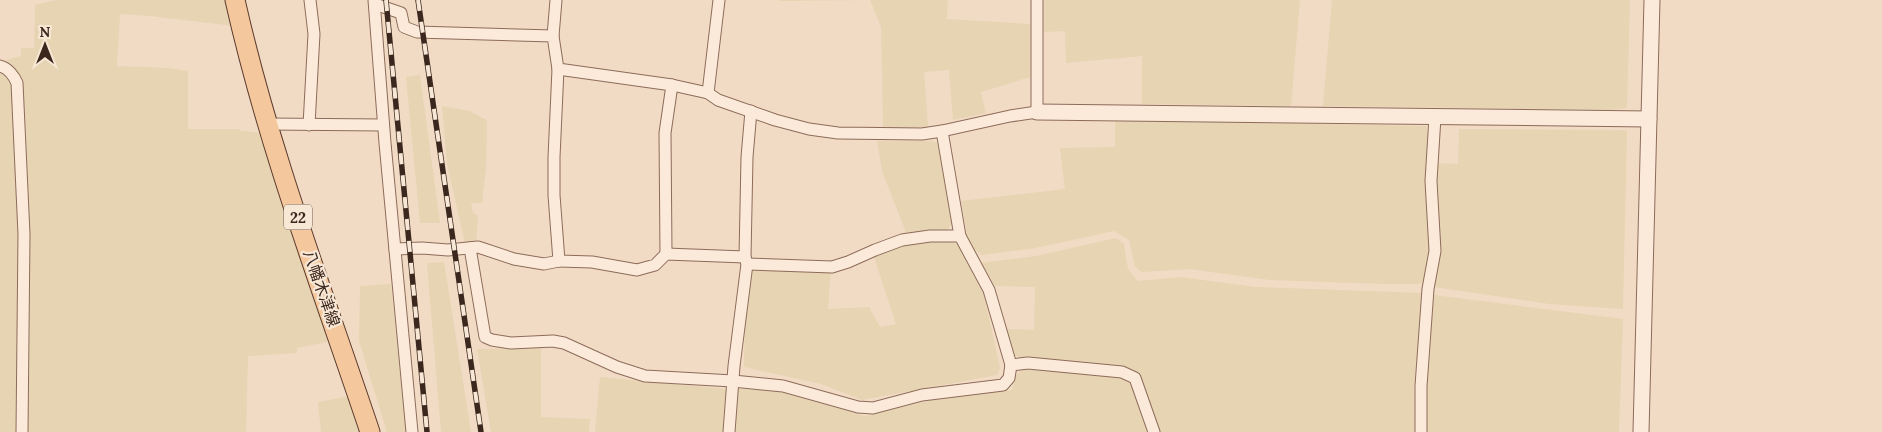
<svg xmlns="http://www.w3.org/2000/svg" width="1882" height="432" font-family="Lora,'Noto Sans JP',serif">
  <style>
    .farmland { fill: #e7d4b2 }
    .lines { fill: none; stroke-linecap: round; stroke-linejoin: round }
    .minor-casing { stroke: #8d6b5a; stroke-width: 13 }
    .tertiary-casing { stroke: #8d6b5a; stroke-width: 17 }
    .primary-casing { stroke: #5b3a2e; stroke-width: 21 }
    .minor { stroke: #fbead9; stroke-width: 11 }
    .tertiary { stroke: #fbead9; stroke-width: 15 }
    .primary { stroke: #f5c79c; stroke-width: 19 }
    .rail-casing { stroke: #3c271e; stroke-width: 5.5 }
    .rail { stroke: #f7e7d5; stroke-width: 4; stroke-dasharray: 11; stroke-linecap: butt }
    .labels { text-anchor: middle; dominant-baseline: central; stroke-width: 4.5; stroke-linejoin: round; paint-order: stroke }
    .shield { fill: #f7e7d5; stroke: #746155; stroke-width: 1 }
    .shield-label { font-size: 15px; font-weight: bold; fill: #3c271e }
    .street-label { font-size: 16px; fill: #3c271e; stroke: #f7e7d5 }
  </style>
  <rect width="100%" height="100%" fill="#f1dbc5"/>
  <!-- farmland -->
  <g class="farmland">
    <polygon points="56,0 228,0 234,26 150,16 120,14 117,66 169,68 188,71 188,129 239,129 241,131 263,133 332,341 297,348 297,353 248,356 246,432 26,432 28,238 12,67 6,60 21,56 21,48 34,48 35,5"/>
    <polygon points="779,0 948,0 947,19 1030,24 1030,77 981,92 986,113 953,120 949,70 924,72 928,125 926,129 883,128 881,27 870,0 779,1"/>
    <polygon points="1044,0 1300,0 1291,106 1142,104 1142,56 1066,63 1065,31 1044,32"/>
    <polygon points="1332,0 1630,0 1627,108 1609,110 1323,106"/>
    <polygon points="0,70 10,79 13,91 21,202 18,432 0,432"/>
    <polygon points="420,75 440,223 420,223 406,77"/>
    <polygon points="442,106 469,111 487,120 486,168 482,203 471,203 473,213 478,216 476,243 465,243 447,164"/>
    <polygon points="1115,120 1427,126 1430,251 1424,279 1420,284 1386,284 1270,280 1189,269 1142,272 1135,267 1129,240 1114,231 1035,248 982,255 972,248 967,236 961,201 1065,189 1060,148 1115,147"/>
    <polygon points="1459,129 1627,130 1623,309 1549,304 1434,287 1431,281 1432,163 1458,164"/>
    <polygon points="877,141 933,141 938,144 952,224 946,231 907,235 882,171"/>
    <polygon points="1116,238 1124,244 1128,269 1138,281 1180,277 1256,287 1423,293 1414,388 1415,432 1157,432 1141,388 1120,368 1013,356 1006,329 1034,330 1035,287 995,286 981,263 1036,256"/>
    <polygon points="947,240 957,244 984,295 1000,368 997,375 862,400 821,384 744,367 745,313 754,267 831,270 828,309 869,307 880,327 896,324 873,254 902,243"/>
    <polygon points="444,262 471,432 441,432 427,263"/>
    <polygon points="391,284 406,432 387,432 359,341 360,286"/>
    <polygon points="1434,295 1623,319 1619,432 1425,432 1424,397"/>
    <polygon points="541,348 541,417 590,419 589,432 491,432 477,349"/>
    <polygon points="1026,367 1120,377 1131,385 1145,418 1150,432 735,432 738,389 776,391 865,416 932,400 1012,390 1016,375"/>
    <polygon points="600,377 727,389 725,432 595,432"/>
    <polygon points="350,396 362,432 321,432 318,402"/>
  </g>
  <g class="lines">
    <defs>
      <g id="minor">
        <polyline points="374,0 385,143 412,432"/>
        <polyline points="1037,0 1037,112 1010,116 942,131 960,236 989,290 1011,365 1028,363 1122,372 1135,378 1154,432"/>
        <polyline points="375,4 401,13 404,27 417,32 553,36 558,69 672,85 708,93 718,100 775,120 809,129 838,133 922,134 942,131"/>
        <polyline points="553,36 556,0"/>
        <path d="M 0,66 C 8,68 14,76 17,83 L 24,234 L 22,432"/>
        <polyline points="558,69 554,157 554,195 559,261 592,262 637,270 655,265 666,254 745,257"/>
        <polyline points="708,93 719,0"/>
        <polyline points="268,124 383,125"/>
        <polyline points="309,125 314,34 310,0"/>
        <polyline points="470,248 485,337 492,340 511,343 553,341 564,343 617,367 645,376 733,381 783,386 858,407 873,408 922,395 1003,385 1009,378 1011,365"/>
        <polyline points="395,249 422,248 448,250 478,247 514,259 544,264 559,261"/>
        <polyline points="666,254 665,133 672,85"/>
        <polyline points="747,264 832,267 848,262 875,250 902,240 930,236 960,236"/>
        <polyline points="729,432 734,366 747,264 745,257 747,157 751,111"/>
        <polyline points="1421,432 1421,386 1428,289 1435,251 1431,181 1435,117"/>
      </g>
      <g id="tertiary">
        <polyline points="1037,112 1649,119"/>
        <polyline points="1641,432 1652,0"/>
      </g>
      <path id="primary" d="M 235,0 C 268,147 322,289 370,432"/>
    </defs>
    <!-- minor casing -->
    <use href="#minor" class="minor-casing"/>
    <!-- tertiary casing -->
    <use href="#tertiary" class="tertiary-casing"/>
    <!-- primary casing -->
    <use href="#primary" class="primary-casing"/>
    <!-- minor -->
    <use href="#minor" class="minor"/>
    <!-- tertiary -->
    <use href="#tertiary" class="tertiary"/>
    <!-- primary -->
    <use href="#primary" class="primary"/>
    <defs>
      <g id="rail">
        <polyline points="386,0 427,432"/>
        <polyline points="418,0 481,432"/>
      </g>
    </defs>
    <!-- rail casing -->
    <use href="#rail" class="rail-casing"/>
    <!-- rail -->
    <use href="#rail" class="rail"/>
  </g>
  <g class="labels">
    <!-- shield labels -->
    <rect class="shield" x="284" y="204.5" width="28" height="25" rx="4"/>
    <g class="shield-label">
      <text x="298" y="217">22</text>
    </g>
    <!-- street labels -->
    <g class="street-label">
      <text transform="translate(322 288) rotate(71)">八幡木津線</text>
    </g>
  </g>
  <!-- north arrow -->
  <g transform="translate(45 45)" stroke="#f7e7d5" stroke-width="4" paint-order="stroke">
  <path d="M0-4L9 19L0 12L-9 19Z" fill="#3c271e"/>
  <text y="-8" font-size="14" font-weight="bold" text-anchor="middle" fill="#3c271e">N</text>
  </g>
</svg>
